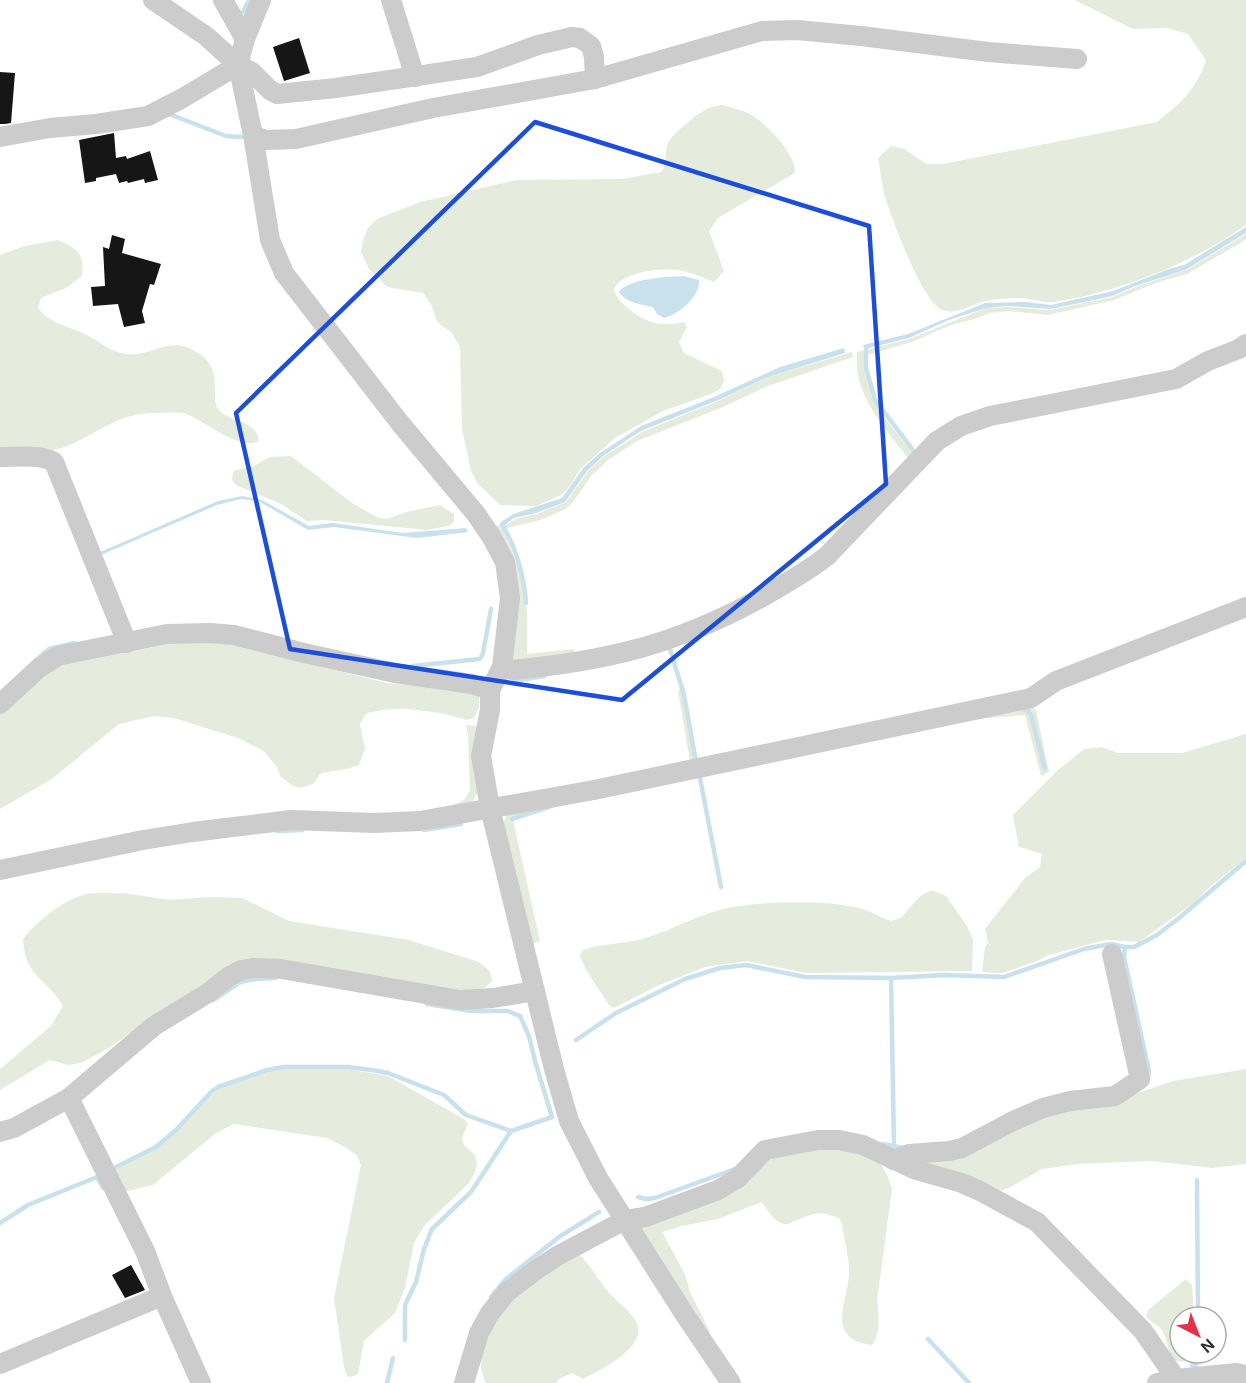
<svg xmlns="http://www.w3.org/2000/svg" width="1246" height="1383" font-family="'DM Sans',sans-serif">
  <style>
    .green { fill: #e6ecdd }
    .water { fill: #c9e1ec }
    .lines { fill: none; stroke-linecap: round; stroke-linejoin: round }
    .stream { stroke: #c9e1ec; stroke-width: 4.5 }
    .building { fill: #161616 }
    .minor { stroke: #ccc; stroke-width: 20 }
    .marked { fill: none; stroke: #1d4ed8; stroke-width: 4.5; stroke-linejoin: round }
  </style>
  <rect width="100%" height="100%" fill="#fff"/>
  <!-- green -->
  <g class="green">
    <path d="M 1075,0 L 1246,0 L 1246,225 C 1193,263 1119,292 1054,302 C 1043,303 1033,299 1022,298 C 1011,298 997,299 986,301 C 971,304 953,318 939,308 C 920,294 895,227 887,203 C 882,189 881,173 878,158 L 891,146 L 905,149 L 926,164 L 943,164 L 1157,122 C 1181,103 1196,90 1206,60 L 1188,34 L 1167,28 L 1133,29 Z"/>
    <path d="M 723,105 C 732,108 742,110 750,114 C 765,122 798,156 795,173 L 718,218 L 709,231 L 724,271 L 714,282 C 704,278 693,273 683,271 C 666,267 620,271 614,290 C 618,304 640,319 655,323 C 664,325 675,324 684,322 L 687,327 L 679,342 L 684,353 L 722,371 L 724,381 L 720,389 L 711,394 L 663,411 L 615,438 L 580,469 L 570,486 L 561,495 L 536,506 L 500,505 L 478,484 L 471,471 L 462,429 L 460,347 L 451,332 L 437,322 L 431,304 L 423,293 L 387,287 L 369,269 L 361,252 L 363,240 L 368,228 L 377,219 L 420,202 L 516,180 L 622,179 L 661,172 C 668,163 664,155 667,145 C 669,136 700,111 709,108 C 713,106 718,106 723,105 Z"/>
    <path d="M 1246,234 L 1246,239 L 1242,242 L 1187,274 L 1156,283 L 1114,300 L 1048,315 L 1009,311 L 989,313 L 978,318 L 951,325 L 912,342 L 864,356 C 865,402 890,423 916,457 L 909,459 L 907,457 C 891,436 871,414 862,389 C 857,378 857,364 857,352 L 909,339 L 986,308 L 1008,307 L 1050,310 L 1113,297 L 1135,287 L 1186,270 Z"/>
    <path d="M 58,240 C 77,248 85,254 82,276 L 66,288 L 41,298 L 38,308 C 51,324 68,326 85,334 C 98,340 112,353 126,354 C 152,357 167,336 193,350 C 229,368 206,399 221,412 C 232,422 257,421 259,441 C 238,452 203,418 183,413 C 174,412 164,413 155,413 C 119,412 96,435 65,447 C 45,454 20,451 0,451 L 0,255 L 25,246 Z"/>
    <polygon points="852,352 853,357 768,386 723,407 637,441 608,460 591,476 574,501 566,509 540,520 503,529 522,577 527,613 527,654 574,649 577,659 526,667 510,659 494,526 501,525 503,527 515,519 537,514 566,502 588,471 603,457 642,432 718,401 768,377"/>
    <polygon points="291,456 352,503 379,518 387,519 406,512 440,505 454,514 454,522 448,526 427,530 324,520 307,521 281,504 236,485 232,480 233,472 235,470 252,467 270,457"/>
    <path d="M 225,642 L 386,683 L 472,691 L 479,696 L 479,707 L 474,718 L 466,720 C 438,711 394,704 366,714 L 360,724 L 365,749 L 359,765 L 347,769 L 321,773 L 313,784 L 301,788 L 293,786 L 281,777 L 277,767 L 264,751 L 238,738 L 174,718 L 154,716 L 119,724 L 52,779 L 0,809 L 0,713 L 54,667 L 174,643 Z"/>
    <polygon points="683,687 698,765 690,762 678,691"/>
    <polygon points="1033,707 1036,710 1049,772 1041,776 1025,715 967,720"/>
    <polygon points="466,725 478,726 478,792 470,805 409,813 453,805 464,800 470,790 468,734"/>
    <polygon points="1246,734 1246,858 1211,886 1193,903 1139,942 1105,940 1049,955 1035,962 1002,973 982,972 985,947 988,943 985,929 1025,878 1040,867 1042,854 1019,847 1013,815 1058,770 1084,749 1102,747 1118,753 1182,753"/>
    <polygon points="566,804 513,820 540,941 531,944 503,823 509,811"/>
    <path d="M 931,890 L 946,896 L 967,926 L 973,939 L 972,971 L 806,973 L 747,961 L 705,967 L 657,986 L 614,1008 L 609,1005 L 586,970 L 580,956 L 583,950 C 603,943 625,944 646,938 C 673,930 700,913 728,908 C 760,901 835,899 865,910 C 874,913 882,918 891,921 L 901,918 L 919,897 Z"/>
    <path d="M 123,893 L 171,900 L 209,897 L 242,898 L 289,921 L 409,940 L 479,962 L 490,971 L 492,981 C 481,994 469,992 452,992 L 290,961 L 160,1012 L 109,1048 L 81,1063 L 68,1065 L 50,1060 L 0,1090 L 0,1069 L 51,1026 L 63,1006 C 47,977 25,979 23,939 C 35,923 61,902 80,896 C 92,891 110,894 123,893 Z"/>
    <polygon points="318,1068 346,1069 388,1076 455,1114 465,1120 468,1124 462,1138 464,1145 475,1155 477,1164 475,1172 469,1183 424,1226 414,1243 405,1288 395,1313 364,1341 358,1374 351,1377 347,1376 344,1367 334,1298 361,1165 357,1156 347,1148 327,1138 234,1124 216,1133 153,1185 128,1191 124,1189 114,1173 118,1168 157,1148 219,1088 268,1072 283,1069"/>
    <polygon points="1246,1069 1246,1164 1212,1168 1151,1161 1077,1164 1042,1169 1009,1188 996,1192 905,1160 1014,1123 1120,1099 1173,1081"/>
    <path d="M 815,1144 L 877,1156 L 888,1177 L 892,1189 L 877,1301 C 879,1315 881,1334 872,1345 C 823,1338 849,1301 849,1272 C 849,1256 844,1240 842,1224 L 839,1218 C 834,1217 827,1213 821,1213 C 788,1216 788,1242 762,1202 L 718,1219 L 682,1226 L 662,1232 L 685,1274 L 690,1292 L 710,1332 L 708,1333 L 636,1224 L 745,1174 L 754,1188 L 746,1174 L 758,1161 Z"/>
    <path d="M 578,1253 C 589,1263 597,1278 606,1289 C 615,1300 628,1309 635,1320 C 652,1346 600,1370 583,1379 L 572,1373 L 559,1379 L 556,1383 L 486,1383 C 478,1368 481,1358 486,1343 C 503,1294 537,1280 578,1253 Z"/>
    <path d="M 1186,1279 L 1192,1285 L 1194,1317 L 1180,1317 L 1180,1353 L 1195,1353 L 1191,1360 C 1165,1367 1172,1348 1162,1330 C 1158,1325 1151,1322 1146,1317 L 1148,1310 Z"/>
  </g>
  <!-- water -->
  <g class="water">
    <polygon points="1246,227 1246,233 1185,270 1135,286 1113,296 1051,309 1008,306 986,308 949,320 909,338 865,349 863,345 908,334 985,303 1026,302 1051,305 1113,291 1169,269 1184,265"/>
    <path d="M 684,276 L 699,280 C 701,296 678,315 664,318 L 657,314 L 653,307 C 641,304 626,303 619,292 C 629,278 667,277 684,276 Z"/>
    <polygon points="844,348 845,353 768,377 723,398 641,431 603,456 587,471 565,502 536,513 514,518 503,526 500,523 513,514 562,498 584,467 600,453 641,426 714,397 780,367"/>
    <polygon points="242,496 262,500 309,526 333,523 403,533 466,528 468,532 417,538 334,527 308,530 260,502 241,499 217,505 101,555 100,552 218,501"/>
  </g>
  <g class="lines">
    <!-- stream -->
    <g class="stream">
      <polyline points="243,12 249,0"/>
      <polyline points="169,114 226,136 243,137"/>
      <polyline points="866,347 866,368 875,400 916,454"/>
      <path d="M 505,522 L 502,524 C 517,550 524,574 526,603"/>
      <polyline points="670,649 684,695 696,762"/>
      <polyline points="36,660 49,649 74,643"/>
      <polyline points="412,666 480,659 483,653 491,609"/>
      <polyline points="514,681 544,676"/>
      <polyline points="1021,708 1028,711 1031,715 1045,769"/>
      <polyline points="699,773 721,887"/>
      <polyline points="512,819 549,807"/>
      <polyline points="424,830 461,824"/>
      <polyline points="277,831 302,830"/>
      <polyline points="1125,947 1124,957 1149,1071 1148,1077"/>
      <polyline points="891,978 894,1146"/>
      <path d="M 213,1000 C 223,995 230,988 239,983 C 250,978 263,979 275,978"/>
      <polyline points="576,1040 616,1013 685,979 720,968 746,965 805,977 891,978 944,975 1004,977 1084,949 1111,944 1125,947 1134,947 1157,935 1179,918 1246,861"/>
      <polyline points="883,1144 904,1148"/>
      <polyline points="114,1168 156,1147 177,1129 212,1091 218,1087 267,1070 284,1067 347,1067 372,1070 388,1073 444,1095 466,1115 511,1131"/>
      <polyline points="1197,1180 1198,1317"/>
      <polyline points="638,1197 646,1199 655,1198 735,1169"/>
      <polyline points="0,1223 28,1205 97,1177 103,1188"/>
      <polyline points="491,1297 506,1279 559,1237 599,1212"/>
      <polyline points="928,1339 969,1383"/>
      <polyline points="405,1340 405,1305 416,1282 424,1249 432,1229 471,1192 511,1131 552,1117 535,1061 529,1036 520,1016 508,1011 471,1011 427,1004"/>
      <polyline points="1192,1365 1196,1365 1199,1353"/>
      <polyline points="387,1383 393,1358"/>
    </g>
  </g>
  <!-- building -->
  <g class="building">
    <polygon points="299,38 310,73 284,81 273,47"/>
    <polygon points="0,72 15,73 11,123 5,124 0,124"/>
    <polygon points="114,133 116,158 126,156 127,159 150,151 158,180 145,183 144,179 128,183 127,181 119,183 116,174 96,178 96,181 85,183 79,140"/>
    <polygon points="112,235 125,239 122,253 161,264 154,285 150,284 142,311 145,323 124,327 118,304 93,306 91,287 105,286 103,247 109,249"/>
    <polygon points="131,1265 145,1290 125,1298 112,1275"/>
  </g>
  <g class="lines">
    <!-- minor -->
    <g class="minor">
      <polyline points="153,0 206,36 238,65 252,72 270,90 277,94 336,88 477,67 538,45 572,37 580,38 591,46 594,57 595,79"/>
      <polyline points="223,0 245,39 238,65 253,135 270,240 284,273 400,423 476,514 491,536 505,562 510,598 502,667 490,690 490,710 481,756 490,808 554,1069 569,1121 598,1178 685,1315 731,1383"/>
      <polyline points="391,0 415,77"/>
      <polyline points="245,39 261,0"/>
      <polyline points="253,135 265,140 296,139 433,108 595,79 762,31 797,30 861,36 988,52 1077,59"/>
      <polyline points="0,137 50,128 96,124 148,116 181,99 238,65"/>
      <path d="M 0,457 C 16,457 40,454 54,462 L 127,643"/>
      <path d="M 502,667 L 512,670 C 606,661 674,645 757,600 C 782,586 805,573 827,556 L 937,441 L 961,426 L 990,416 L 1176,379 L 1208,361 L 1239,349 L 1246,344"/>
      <polyline points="0,704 39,668 58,656 167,634 210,633 234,635 304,653 395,673 472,684 490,690"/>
      <polyline points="0,870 143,840 193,832 291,820 374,823 420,821 594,790 1031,698 1056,681 1246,607"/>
      <polyline points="69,1098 145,1251 162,1296 201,1383"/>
      <polyline points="0,1132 14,1128 69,1098 154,1026 208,993 228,977 241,970 253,968 281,969 460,1000 493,998 535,991"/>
      <polyline points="893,1160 909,1154 949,1151 962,1148 1013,1121 1043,1108 1070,1101 1115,1096 1140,1079 1112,954"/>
      <polyline points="0,1364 162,1296"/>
      <polyline points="464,1383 479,1333 490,1313 507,1292 536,1270 557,1256 625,1220 645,1217 718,1190 738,1178 765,1150 818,1140 839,1140 863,1145 916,1170 962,1183 980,1191 1037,1222 1143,1331 1179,1383"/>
      <polyline points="1157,1383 1176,1379 1236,1373 1246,1375"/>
    </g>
  </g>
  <!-- marked area -->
  <path class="marked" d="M 535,122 L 869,226 L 886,484 L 622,700 L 290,649 L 236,413 Z"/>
  <!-- north arrow -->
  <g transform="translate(1198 1335) rotate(138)"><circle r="28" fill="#ffffff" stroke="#acacac" stroke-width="1.5"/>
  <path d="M0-4.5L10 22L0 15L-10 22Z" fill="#e3334c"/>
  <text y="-9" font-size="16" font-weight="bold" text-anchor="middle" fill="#2f2f2f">N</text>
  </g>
</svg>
